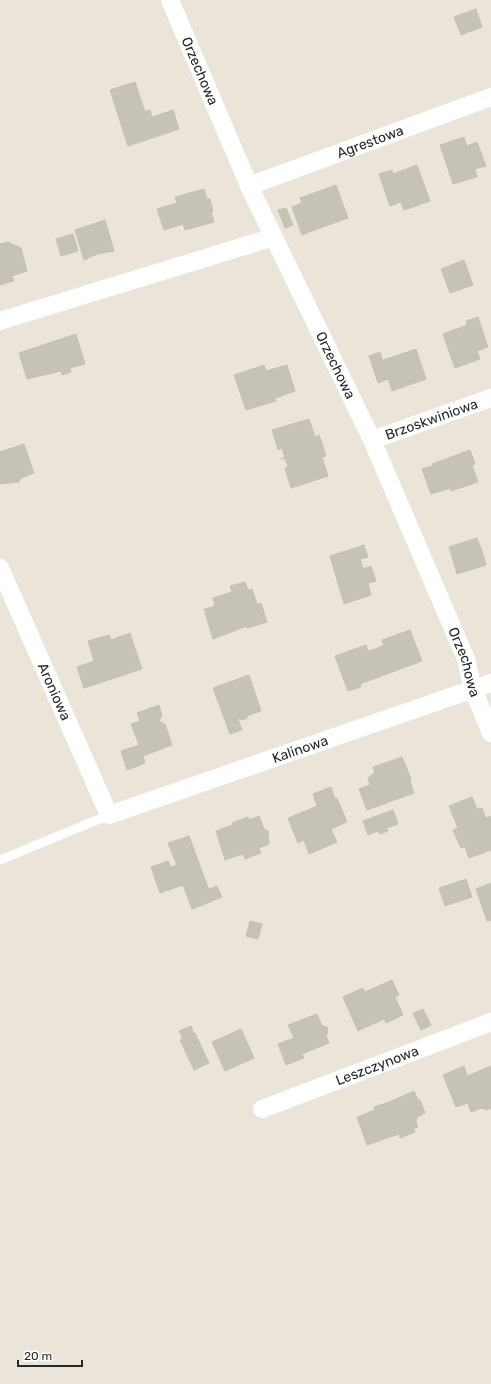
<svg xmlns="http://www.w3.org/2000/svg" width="491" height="1384" font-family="Rubik,sans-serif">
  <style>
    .building { fill: #c6c2b8; stroke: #c7c0b3 }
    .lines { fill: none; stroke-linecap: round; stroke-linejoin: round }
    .service { stroke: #fff; stroke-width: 9 }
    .minor { stroke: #fff; stroke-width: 18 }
    .labels { text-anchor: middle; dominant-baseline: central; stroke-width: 4; stroke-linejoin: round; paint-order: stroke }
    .street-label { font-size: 14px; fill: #282828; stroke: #fff }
  </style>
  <rect width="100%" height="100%" fill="#ebe4d9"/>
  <!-- building -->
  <g class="building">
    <polygon points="476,9 482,27 461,35 454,17"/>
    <polygon points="135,82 145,112 150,110 152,117 173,110 179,129 128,146 110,90"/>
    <polygon points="464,137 467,146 477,142 486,166 475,169 477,177 453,184 440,145"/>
    <polygon points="417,165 430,201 404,210 401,202 390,206 379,174 392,170 393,174"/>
    <polygon points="336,185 348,218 312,231 300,198"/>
    <polygon points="204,189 207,199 210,199 213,211 211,212 214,222 185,230 183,224 164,230 157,209 177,203 175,197"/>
    <polygon points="302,203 312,231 302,235 292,207"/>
    <polygon points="286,208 293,225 285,228 278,210"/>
    <polygon points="105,220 114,251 97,254 84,260 75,230"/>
    <polygon points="73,234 78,251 61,256 56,239"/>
    <polygon points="8,242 21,248 27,271 12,276 14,281 0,285 0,244"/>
    <polygon points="464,260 473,285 450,293 441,269"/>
    <polygon points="478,317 488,347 477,351 480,359 455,368 443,334 467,325 466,321"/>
    <polygon points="76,334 85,364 70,368 71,372 62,375 61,371 27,379 19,353"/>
    <polygon points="416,349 426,379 392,391 383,360"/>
    <polygon points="380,352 388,379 378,383 369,356"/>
    <polygon points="264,365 266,371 287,365 295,391 275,398 276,401 246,410 234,375"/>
    <polygon points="309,419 315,437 319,435 323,446 281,459 285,458 282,448 278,450 272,430"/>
    <polygon points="24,444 34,473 21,478 19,482 0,484 0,452"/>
    <polygon points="323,446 326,456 322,457 328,476 291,488 285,468 288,467 285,458 281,459"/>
    <polygon points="470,450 475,464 472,465 478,482 451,491 450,488 441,491 432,464"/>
    <polygon points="432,466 441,491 431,494 422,469"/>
    <polygon points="477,538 482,551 453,560 449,547"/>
    <polygon points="364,545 368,557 360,559 363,569 371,566 376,581 368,583 371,595 344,604 330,556"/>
    <polygon points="482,551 486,565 457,574 453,560"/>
    <polygon points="245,582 248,590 252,589 257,604 261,603 267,622 247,628 247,626 213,639 204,609 215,606 213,598 232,592 230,586"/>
    <polygon points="410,630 422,661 384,675 375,649 384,645 382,640"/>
    <polygon points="130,633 142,669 84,688 77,667 94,661 88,641 109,635 111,640"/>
    <polygon points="366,645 368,651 375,649 384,675 360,684 361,687 348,691 335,656"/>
    <polygon points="249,675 261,711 247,716 247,718 241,720 240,718 238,719 242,730 230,734 213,688"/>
    <polygon points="159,705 162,715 159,721 165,724 172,745 143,756 145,763 127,770 121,751 139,745 131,724 140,721 137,713"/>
    <polygon points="402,757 411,779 410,781 414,793 367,810 359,789 370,785 368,778 375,772 373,767"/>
    <polygon points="331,787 335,799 317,806 313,794"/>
    <polygon points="472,797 477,809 482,808 486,818 491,816 491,850 469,858 465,847 461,848 453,830 458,828 449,806"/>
    <polygon points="337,798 347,822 331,829 337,842 309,854 304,840 298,843 288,818"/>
    <polygon points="393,810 398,824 387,828 388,831 380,834 378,831 368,835 363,821"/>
    <polygon points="259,816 264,829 268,831 269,844 259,848 261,853 245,859 243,854 225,860 216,831 233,825 232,823 248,817 249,820"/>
    <polygon points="189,836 213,901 192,909 183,885 160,893 151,867 168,861 171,867 177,865 168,843"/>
    <polygon points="466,879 472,897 445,906 439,888"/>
    <polygon points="491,883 491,920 487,921 476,889"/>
    <polygon points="217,886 222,897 211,901 207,890"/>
    <polygon points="250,921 262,924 258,939 246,936"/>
    <polygon points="392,980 399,995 395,997 403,1015 386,1023 384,1019 358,1031 343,997 363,988 365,992"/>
    <polygon points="423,1009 431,1025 421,1030 413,1013"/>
    <polygon points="317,1014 322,1026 327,1027 328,1032 326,1036 329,1043 302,1054 304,1058 286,1065 278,1044 294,1038 288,1025"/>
    <polygon points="191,1026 194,1034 183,1039 179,1031"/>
    <polygon points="241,1029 254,1058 225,1071 212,1042"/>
    <polygon points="195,1033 209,1063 194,1070 180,1040"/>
    <polygon points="464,1066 467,1076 491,1066 491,1108 486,1110 482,1108 471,1112 468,1103 456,1107 443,1075"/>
    <polygon points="414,1091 418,1100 420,1100 425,1113 417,1117 416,1122 418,1127 414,1128 415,1132 400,1138 399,1134 367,1145 357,1117 375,1110 374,1107 389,1102"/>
  </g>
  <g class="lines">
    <!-- service -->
    <polyline class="service" points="0,860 109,815"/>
    <!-- minor -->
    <g class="minor">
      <path id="s1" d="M 170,0 L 249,186 L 372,440 L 466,659 L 473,689 L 491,733"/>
      <path id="s2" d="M 249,186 L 491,97"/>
      <polyline points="0,321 274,237"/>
      <path id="s3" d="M 372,440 L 491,398"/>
      <path id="s4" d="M 0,568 L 109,815 L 491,683"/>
      <path id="s5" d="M 262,1109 L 491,1022"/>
    </g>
  </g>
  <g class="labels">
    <!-- street labels -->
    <g class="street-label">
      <text stroke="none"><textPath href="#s1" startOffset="77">Orzechowa</textPath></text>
      <text stroke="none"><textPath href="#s2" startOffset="129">Agrestowa</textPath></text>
      <text stroke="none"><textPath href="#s1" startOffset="401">Orzechowa</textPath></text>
      <text stroke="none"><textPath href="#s3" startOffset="63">Brzoskwiniowa</textPath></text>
      <text stroke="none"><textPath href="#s1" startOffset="725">Orzechowa</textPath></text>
      <text stroke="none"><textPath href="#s4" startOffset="135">Aroniowa</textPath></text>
      <text stroke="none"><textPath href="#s4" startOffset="472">Kalinowa</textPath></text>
      <text stroke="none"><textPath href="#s5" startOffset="123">Leszczynowa</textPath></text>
    </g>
  </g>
  <!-- scale -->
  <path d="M18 1360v6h64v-6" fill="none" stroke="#282828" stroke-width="2"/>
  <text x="24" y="1360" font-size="12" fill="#282828" stroke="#ffffff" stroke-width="3" paint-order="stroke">20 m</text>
</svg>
